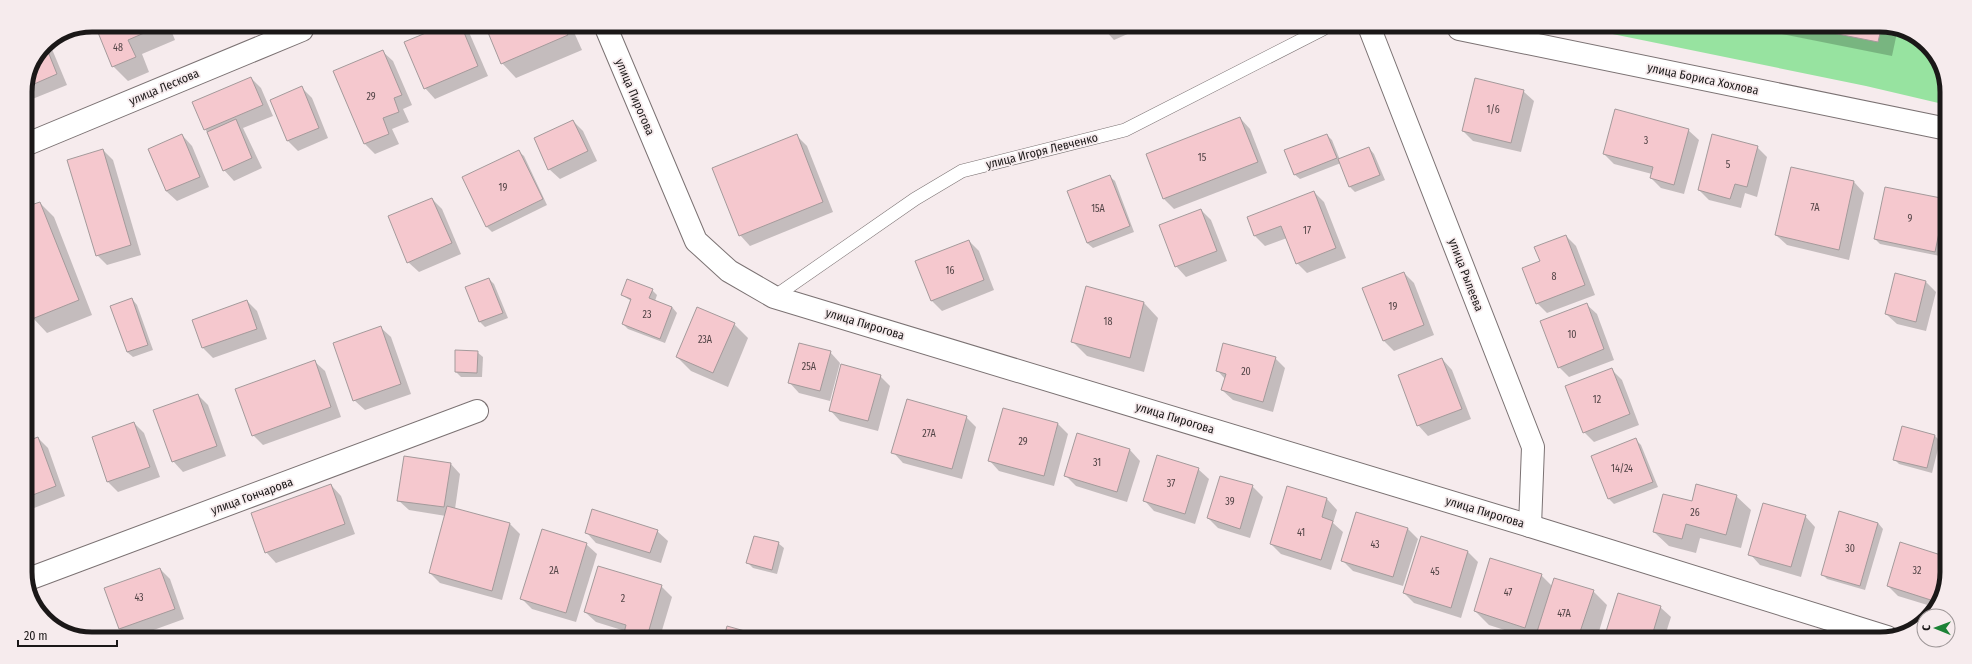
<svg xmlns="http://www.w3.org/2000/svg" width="1972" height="664" font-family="'Fira Sans Condensed',sans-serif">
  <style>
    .green { fill: #97e3a0 }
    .shadow { fill: #0003 }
    .building { fill: #f5c8ce; stroke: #a49a9b }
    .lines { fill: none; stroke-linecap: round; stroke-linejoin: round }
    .service-casing { stroke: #7b7273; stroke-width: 14 }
    .minor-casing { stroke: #7b7273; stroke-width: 24 }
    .service { stroke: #fff; stroke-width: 13 }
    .minor { stroke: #fff; stroke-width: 22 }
    .labels { text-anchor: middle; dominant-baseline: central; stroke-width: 3.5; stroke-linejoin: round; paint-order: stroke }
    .number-label { font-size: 10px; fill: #524446 }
    .street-label { font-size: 12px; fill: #1b1818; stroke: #f6ebed }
    .rim { fill: none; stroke: #1b1818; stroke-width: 5 }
  </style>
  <rect width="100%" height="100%" fill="#f6ebed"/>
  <!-- green -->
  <polygon class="green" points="1901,28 1933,51 1947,87 1947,105 1866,86 1588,29"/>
  <!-- shadow -->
  <g class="shadow">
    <polygon points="1898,28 1892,56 1757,29"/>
    <polygon points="1104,29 1139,29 1114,40"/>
    <polygon points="98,30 171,30 175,40 142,54 149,72 128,81 113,66"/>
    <polygon points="435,30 468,30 488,76 435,99 425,88 406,42"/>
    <polygon points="488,30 573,30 582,50 516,78 502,63"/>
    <polygon points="49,42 67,85 25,102 25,88 45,44"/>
    <polygon points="382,51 393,61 412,105 403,109 409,122 392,129 399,144 375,154 365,144 334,72"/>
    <polygon points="251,78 261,88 273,116 243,128 262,168 234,181 224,170 193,102"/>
    <polygon points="302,88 312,98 328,138 298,151 288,141"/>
    <polygon points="1523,91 1534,101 1521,152 1473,141 1463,131"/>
    <polygon points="1240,118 1250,129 1267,173 1174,209 1164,199 1147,155"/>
    <polygon points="573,121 583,131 597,161 560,179 549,169"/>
    <polygon points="1688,130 1699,140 1684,194 1661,188 1651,178 1652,174 1614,164 1604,154"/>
    <polygon points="182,135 192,146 209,187 177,201 166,191"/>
    <polygon points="796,135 807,146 833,212 750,246 740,235"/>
    <polygon points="1327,135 1332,140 1340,160 1369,148 1374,154 1385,180 1355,192 1350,187 1341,163 1300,179 1294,174"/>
    <polygon points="1757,147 1767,157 1757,197 1745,193 1741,208 1709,200 1699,190"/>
    <polygon points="103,150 113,160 141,255 107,265 97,255"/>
    <polygon points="518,151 524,156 547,205 492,232 487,227 464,177"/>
    <polygon points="1792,168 1854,182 1864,193 1849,260 1787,245 1776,235"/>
    <polygon points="1109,176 1115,181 1134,232 1093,248 1087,243"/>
    <polygon points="1314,192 1324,202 1346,258 1307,273 1297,263 1287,238 1265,246 1255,236 1248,218"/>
    <polygon points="432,199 442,209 461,254 419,272 408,262"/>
    <polygon points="1946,200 1946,229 1940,256 1880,244 1875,239"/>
    <polygon points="40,203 54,217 92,315 47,333 33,318 27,304 25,304 25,208"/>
    <polygon points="1201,210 1211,220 1227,261 1186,277 1176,266"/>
    <polygon points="1566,236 1576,246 1595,295 1547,313 1537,303 1541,262"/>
    <polygon points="969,241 979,251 994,290 942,311 932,301 916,262"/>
    <polygon points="1404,273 1414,283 1434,335 1394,351 1384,341"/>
    <polygon points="489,279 494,284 508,318 485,327 480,322 466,288"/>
    <polygon points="1926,282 1936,292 1926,331 1897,324 1886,314"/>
    <polygon points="1087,287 1144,303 1158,318 1144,372 1087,356 1072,341"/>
    <polygon points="652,290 657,295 655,301 672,307 677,313 665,343 628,329 623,324 631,301 622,295"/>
    <polygon points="132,299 137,305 153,350 133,357 127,352 112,307"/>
    <polygon points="247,301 257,311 267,339 213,358 203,348"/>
    <polygon points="1586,304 1597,314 1614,360 1569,377 1559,367"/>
    <polygon points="734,324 748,338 728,387 691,371 677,357"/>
    <polygon points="380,327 391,337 411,394 365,410 354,400"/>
    <polygon points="477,352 483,357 482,377 461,377 456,372"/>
    <polygon points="830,352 840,363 830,401 799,393 789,382"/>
    <polygon points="1275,358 1285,368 1273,412 1233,400 1222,390 1225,379 1217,370"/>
    <polygon points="1442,359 1452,370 1471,419 1428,436 1418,425"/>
    <polygon points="314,361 325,371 341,417 263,445 253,435"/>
    <polygon points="1611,369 1622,380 1639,425 1594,442 1584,432"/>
    <polygon points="880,376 890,386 878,431 840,421 830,410"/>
    <polygon points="198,395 208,405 226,456 183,472 173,461"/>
    <polygon points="966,417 976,427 962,479 903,463 893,452"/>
    <polygon points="134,423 144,433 160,477 118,492 108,482 93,438"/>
    <polygon points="1058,424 1068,434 1054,486 999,471 989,460"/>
    <polygon points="1902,427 1935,436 1940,441 1932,473 1899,464 1894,459"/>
    <polygon points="1078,435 1130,450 1140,461 1127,502 1076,486 1066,476"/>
    <polygon points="38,438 48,448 65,496 34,508 25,499 25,443"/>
    <polygon points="1636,440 1641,445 1658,487 1614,504 1609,499"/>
    <polygon points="450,463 460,474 455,509 510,524 520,534 502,600 440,583 430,573 446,516 409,510 398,500"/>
    <polygon points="1198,469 1209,479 1195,524 1154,511 1144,500"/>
    <polygon points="331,485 341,496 355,534 276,563 266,552"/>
    <polygon points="1252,486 1263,497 1250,538 1218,528 1208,518"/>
    <polygon points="1288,487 1327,499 1337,510 1333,523 1343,532 1331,570 1281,554 1271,544"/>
    <polygon points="1736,496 1751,510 1741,548 1700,538 1696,553 1669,546 1654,532 1692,503"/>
    <polygon points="1839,513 1878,523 1883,529 1865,590 1827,579 1822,574"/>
    <polygon points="1805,516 1815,527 1801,577 1760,565 1750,554"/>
    <polygon points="1408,529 1418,539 1403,586 1353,571 1342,560"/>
    <polygon points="657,531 668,541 661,563 596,543 586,532"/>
    <polygon points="778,543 784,548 777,574 753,568 747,562"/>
    <polygon points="586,544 597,554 576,622 532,609 521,598"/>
    <polygon points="1468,552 1478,562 1461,618 1414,603 1404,593"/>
    <polygon points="160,569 170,579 184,619 137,636 127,636 119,628"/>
    <polygon points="1541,575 1552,586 1593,591 1607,605 1597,638 1529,638 1489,625 1475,611"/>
    <polygon points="661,586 672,597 660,637 624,637 625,631 596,622 585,612"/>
    <polygon points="1888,586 1944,593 1934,607 1898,596"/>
    <polygon points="1619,594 1660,607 1671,617 1664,639 1605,638"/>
  </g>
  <!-- building -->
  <g class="building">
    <polygon points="1812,29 1881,29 1878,42"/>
    <polygon points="97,30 151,30 128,40 136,57 112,67"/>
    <polygon points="433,30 463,30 478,66 424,89 404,42"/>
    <polygon points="487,30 565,30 568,35 501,64"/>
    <polygon points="45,44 57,74 25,88"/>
    <polygon points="383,50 402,95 394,98 399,112 383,118 389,134 364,144 333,71"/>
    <polygon points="251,77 263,105 204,130 192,102"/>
    <polygon points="1475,78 1524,90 1511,143 1462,131"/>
    <polygon points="302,86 319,128 287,141 270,100"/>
    <polygon points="1615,109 1689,129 1674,185 1650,178 1653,167 1603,154"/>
    <polygon points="1240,117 1258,162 1163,199 1146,154"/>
    <polygon points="236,119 252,158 223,171 207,132"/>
    <polygon points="573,120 588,151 548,170 534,138"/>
    <polygon points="182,134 200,177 166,191 148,149"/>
    <polygon points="797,134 823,202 739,236 712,168"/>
    <polygon points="1327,134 1337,158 1294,175 1284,150"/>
    <polygon points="1712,134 1758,146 1747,187 1735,184 1730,199 1698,190"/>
    <polygon points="1369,147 1380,175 1349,187 1338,159"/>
    <polygon points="103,149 131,245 96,256 67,160"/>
    <polygon points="519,150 543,199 486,227 462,177"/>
    <polygon points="1791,167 1854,181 1839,250 1775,235"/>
    <polygon points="1110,175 1130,226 1087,243 1067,191"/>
    <polygon points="1885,187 1946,199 1935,252 1874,239"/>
    <polygon points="1314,191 1336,248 1296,264 1281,226 1254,236 1247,217"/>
    <polygon points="432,198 452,243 407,263 388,216"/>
    <polygon points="40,202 79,300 32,319 25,302 25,207"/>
    <polygon points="1201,209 1217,251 1175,267 1159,225"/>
    <polygon points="1566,235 1585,285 1536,304 1522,268 1540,261 1534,247"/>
    <polygon points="969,240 984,280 931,301 915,261"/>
    <polygon points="1404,272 1424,325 1383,341 1362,288"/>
    <polygon points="1895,273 1926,281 1916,322 1885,314"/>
    <polygon points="489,278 503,313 479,322 465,287"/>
    <polygon points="627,279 653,289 649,298 672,307 660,339 622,324 631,299 621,295"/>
    <polygon points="1086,286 1144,302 1130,358 1071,342"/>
    <polygon points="132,298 148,345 127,352 110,306"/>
    <polygon points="247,300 257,329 202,348 192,320"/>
    <polygon points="1587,303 1604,349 1558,368 1540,321"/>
    <polygon points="697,307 735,323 713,373 676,357"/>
    <polygon points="381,326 401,384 353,401 333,343"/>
    <polygon points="799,343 831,351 820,391 788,383"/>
    <polygon points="1223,343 1276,357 1263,402 1221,390 1226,374 1216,371"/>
    <polygon points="455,350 478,351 477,373 455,372"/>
    <polygon points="1442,358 1462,409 1417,426 1398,375"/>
    <polygon points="315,360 331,407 252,436 235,389"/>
    <polygon points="841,364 881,375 868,421 829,411"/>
    <polygon points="1612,368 1630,414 1583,433 1565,386"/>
    <polygon points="198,394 217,446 172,462 153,410"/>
    <polygon points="907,399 967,416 952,469 891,453"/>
    <polygon points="1003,408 1058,423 1044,476 988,461"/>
    <polygon points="134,422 150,467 107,482 92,437"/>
    <polygon points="1902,426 1935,435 1927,468 1893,460"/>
    <polygon points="1077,433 1130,449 1117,492 1064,476"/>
    <polygon points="38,437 56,486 25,498 25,442"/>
    <polygon points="1636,438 1653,482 1608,499 1591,456"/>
    <polygon points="1157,455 1199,468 1185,514 1143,501"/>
    <polygon points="404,456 451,463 444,507 397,501"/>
    <polygon points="1220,476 1253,485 1240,529 1207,518"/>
    <polygon points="331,484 345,524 265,553 251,513"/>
    <polygon points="1696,484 1737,495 1726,535 1686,524 1682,539 1653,532 1663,494 1692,501"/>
    <polygon points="1287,486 1327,498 1322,517 1333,521 1321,560 1270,544"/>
    <polygon points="1763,503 1806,515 1791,567 1748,555"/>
    <polygon points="447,506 510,523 492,591 429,573"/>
    <polygon points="592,509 658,530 650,553 585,533"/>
    <polygon points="1839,511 1878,523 1860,586 1821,575"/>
    <polygon points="1356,512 1408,528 1393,577 1341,561"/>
    <polygon points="542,529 587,543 566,613 520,599"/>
    <polygon points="754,536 779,542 772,570 746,563"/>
    <polygon points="1421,536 1468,551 1451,608 1403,593"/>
    <polygon points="1900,542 1944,556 1944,593 1937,602 1887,586"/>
    <polygon points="1490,558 1542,574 1525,628 1474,611"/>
    <polygon points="598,566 662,585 647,637 623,637 626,625 584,612"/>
    <polygon points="160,568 175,609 119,629 104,588"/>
    <polygon points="1554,578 1594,590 1578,638 1535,638"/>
    <polygon points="1618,593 1661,606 1651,639 1604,638"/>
    <polygon points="727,626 766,637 724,637"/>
    <polygon points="1750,636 1760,639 1749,639"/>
  </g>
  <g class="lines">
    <defs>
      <polyline id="service" points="774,297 915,199 962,171 1125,130 1323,29"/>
      <g id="minor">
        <polyline points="1370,29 1533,447 1530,526"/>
        <polyline points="1459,29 1947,129"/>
        <polyline points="607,30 696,241 729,271 774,297 1530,526 1887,637"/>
        <polyline points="25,145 302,30"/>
        <polyline points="26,580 477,411"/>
      </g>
    </defs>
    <!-- service casing -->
    <use href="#service" class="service-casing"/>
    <!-- minor casing -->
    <use href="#minor" class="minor-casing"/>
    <!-- service -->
    <use href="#service" class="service"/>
    <!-- minor -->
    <use href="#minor" class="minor"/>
  </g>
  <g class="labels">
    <!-- number labels -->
    <g class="number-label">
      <text x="118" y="48">48</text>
      <text x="371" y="97">29</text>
      <text x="1493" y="110">1/6</text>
      <text x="1646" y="141">3</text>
      <text x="1202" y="158">15</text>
      <text x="1728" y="165">5</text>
      <text x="503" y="188">19</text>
      <text x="1815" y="208">7А</text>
      <text x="1098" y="209">15А</text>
      <text x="1910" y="219">9</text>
      <text x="1307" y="231">17</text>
      <text x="950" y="271">16</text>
      <text x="1554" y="277">8</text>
      <text x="1393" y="307">19</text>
      <text x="647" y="315">23</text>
      <text x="1108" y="322">18</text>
      <text x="1572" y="335">10</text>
      <text x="705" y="340">23А</text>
      <text x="809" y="367">25А</text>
      <text x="1246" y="372">20</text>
      <text x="1597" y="400">12</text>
      <text x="929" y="434">27А</text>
      <text x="1023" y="442">29</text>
      <text x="1097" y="463">31</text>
      <text x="1622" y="469">14/24</text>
      <text x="1171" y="484">37</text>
      <text x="1230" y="502">39</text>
      <text x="1695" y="513">26</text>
      <text x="1301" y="533">41</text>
      <text x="1375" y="545">43</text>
      <text x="1850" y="549">30</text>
      <text x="554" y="571">2А</text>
      <text x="1917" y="571">32</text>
      <text x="1435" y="572">45</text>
      <text x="1508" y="593">47</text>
      <text x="139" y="598">43</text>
      <text x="623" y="599">2</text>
      <text x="1564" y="614">47А</text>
    </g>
    <!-- street labels -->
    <g class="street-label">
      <text transform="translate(1703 79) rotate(12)">улица Бориса Хохлова</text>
      <text transform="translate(164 87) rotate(-23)">улица Лескова</text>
      <text transform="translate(635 97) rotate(67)">улица Пирогова</text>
      <text transform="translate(1042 151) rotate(-14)">улица Игоря Левченко</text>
      <text transform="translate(1466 275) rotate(69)">улица Рылеева</text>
      <text transform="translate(865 324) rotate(17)">улица Пирогова</text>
      <text transform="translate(1175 418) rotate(17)">улица Пирогова</text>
      <text transform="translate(252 496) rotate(-20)">улица Гончарова</text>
      <text transform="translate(1485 512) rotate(17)">улица Пирогова</text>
    </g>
  </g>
  <!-- crop -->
  <path d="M0 0H1972V664H0ZM92 32H1880A60 60 0 0 1 1940 92V572A60 60 0 0 1 1880 632H92A60 60 0 0 1 32 572V92A60 60 0 0 1 92 32Z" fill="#f6ebed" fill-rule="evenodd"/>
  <path class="rim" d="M92 32H1880A60 60 0 0 1 1940 92V572A60 60 0 0 1 1880 632H92A60 60 0 0 1 32 572V92A60 60 0 0 1 92 32Z"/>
  <!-- north arrow -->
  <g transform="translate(1936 628) rotate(271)"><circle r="19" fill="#f6ebed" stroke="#9e9798"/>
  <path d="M0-3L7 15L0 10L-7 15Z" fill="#1c8236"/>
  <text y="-6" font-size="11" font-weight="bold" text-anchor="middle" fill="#1b1818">С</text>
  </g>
  <!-- scale -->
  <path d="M18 640v6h99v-6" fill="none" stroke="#1b1818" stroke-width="2"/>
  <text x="24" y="640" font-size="12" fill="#1b1818" stroke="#f6ebed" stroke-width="3" paint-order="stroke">20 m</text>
</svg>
